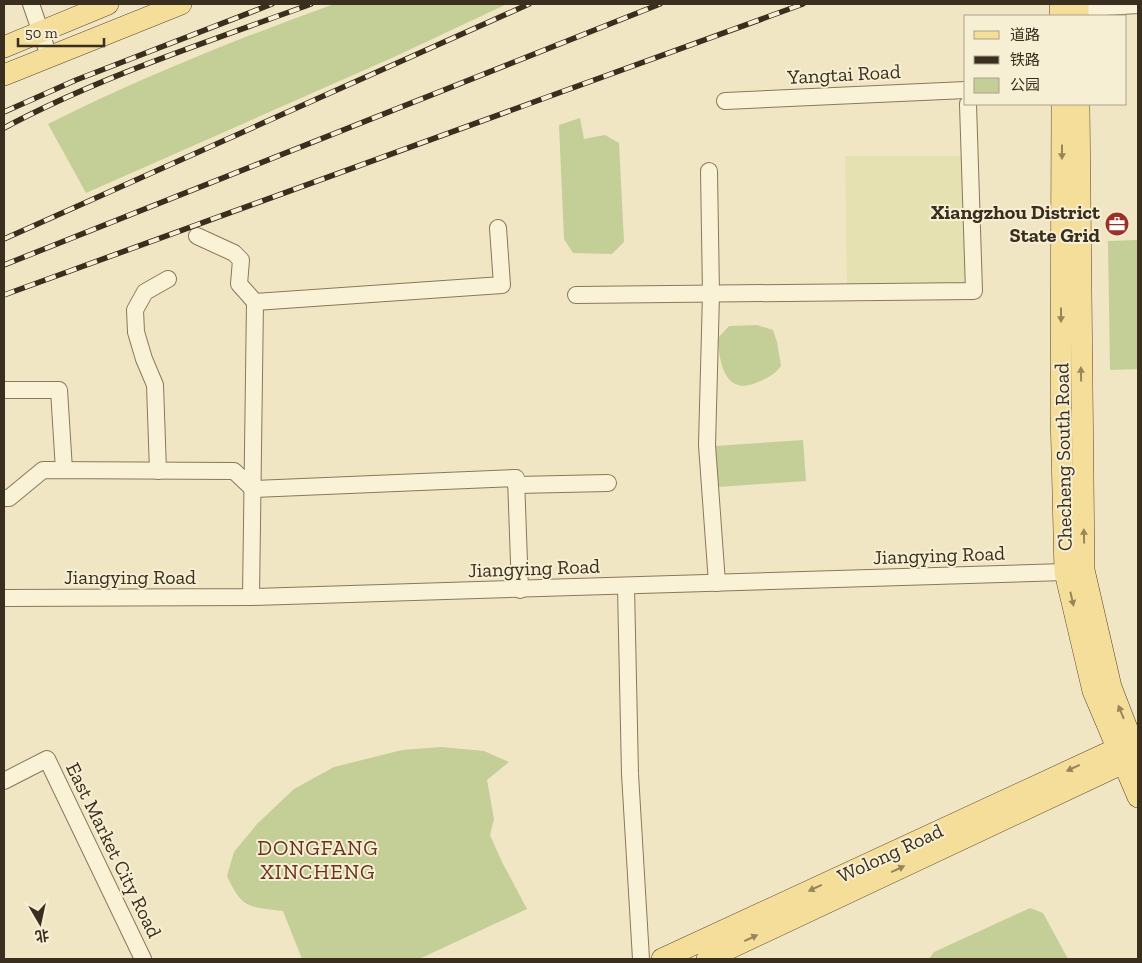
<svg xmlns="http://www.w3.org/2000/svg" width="1142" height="963" font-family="'Zilla Slab','Noto Sans SC',serif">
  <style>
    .farmland { fill: #e6e1b1 }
    .green { fill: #c4ce97 }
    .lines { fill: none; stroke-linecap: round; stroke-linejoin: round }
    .minor-casing { stroke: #8b7759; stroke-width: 18 }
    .major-casing { stroke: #59452e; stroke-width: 22 }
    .minor { stroke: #faf2d7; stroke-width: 16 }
    .major { stroke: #f4de9a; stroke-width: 21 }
    .rail-casing { stroke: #3a2e1e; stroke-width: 5.5 }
    .rail { stroke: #f7efd4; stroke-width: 4; stroke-dasharray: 11; stroke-linecap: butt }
    .oneway { fill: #97865c }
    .labels { text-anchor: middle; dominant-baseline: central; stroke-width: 4; stroke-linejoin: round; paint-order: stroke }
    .street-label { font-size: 20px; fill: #3a2e1e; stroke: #f7efd4 }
    .poi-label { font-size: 20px; font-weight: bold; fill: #3a2e1e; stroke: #f7efd4; text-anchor: end }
    .neighbourhood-label { font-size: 21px; letter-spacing: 1px; fill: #69311c; stroke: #f7efd4 }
  </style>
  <rect width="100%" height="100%" fill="#f0e6c4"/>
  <!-- farmland -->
  <polygon class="farmland" points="845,156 970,156 974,291 847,292"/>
  <!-- green -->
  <g class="green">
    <path d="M 334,4 L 507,4 L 394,57 L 86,193 L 48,124 C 140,78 237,39 334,4 Z"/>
    <polygon points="580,118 584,139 605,135 619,143 624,242 612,254 573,253 564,239 559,125"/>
    <polygon points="1138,240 1138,369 1110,370 1108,241"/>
    <path d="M 757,325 L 773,330 L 777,342 L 781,366 C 775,374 768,378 758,382 C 725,397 719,363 718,338 L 729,326 Z"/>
    <polygon points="803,440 806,481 718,487 715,446"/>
    <path d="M 441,747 L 484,751 L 509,762 L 487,780 L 494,819 L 490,835 L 502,862 L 527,909 L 419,959 L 302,959 L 283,911 C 249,907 242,909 227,876 L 234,852 L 257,824 L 294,789 L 334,767 L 402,750 Z"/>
    <polygon points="1030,908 1043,913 1068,959 929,959 934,952"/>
  </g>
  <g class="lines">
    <defs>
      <g id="minor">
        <polyline points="31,4 49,56"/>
        <polyline points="1088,8 1138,5"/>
        <polyline points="725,101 966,90"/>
        <polyline points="709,171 711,294 707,445 717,583"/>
        <polyline points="197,236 234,253 241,260 239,284 255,302"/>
        <polyline points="576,295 974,291 968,104"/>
        <polyline points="4,390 59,390 64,470"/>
        <polyline points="158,471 155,385 144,359 136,332 135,310 145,292 168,279"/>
        <polyline points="516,485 608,483"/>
        <polyline points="4,498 9,498 43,470 234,471 253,489 516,478 520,590"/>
        <polyline points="626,587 630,774 641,959"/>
        <polyline points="251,597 255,302 502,285 498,228"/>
        <polyline points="4,598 251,597 1065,572"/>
        <polyline points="4,781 47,759 143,959"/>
      </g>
      <g id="major">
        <polyline points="1060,4 1060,16"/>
        <polyline points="1078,4 1078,16"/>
        <polyline points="4,47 108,4"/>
        <polyline points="4,75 181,4"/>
        <polyline points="1062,104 1061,412 1065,572 1093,691 1138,797"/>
        <polyline points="1079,104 1084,570 1111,687 1138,757"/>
        <polyline points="662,959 1129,743"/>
        <polyline points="707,959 1134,758"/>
      </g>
    </defs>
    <!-- minor casing -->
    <use href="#minor" class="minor-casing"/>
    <!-- major casing -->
    <use href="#major" class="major-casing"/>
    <!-- minor -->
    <use href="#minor" class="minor"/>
    <!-- major -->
    <use href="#major" class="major"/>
    <defs>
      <g id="rail">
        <polyline points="4,112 76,80 272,4"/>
        <path d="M 4,128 C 101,76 208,42 311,4"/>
        <polyline points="4,239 529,4"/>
        <polyline points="4,265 660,4"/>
        <polyline points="4,295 803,4"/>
      </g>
    </defs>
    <!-- rail casing -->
    <use href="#rail" class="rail-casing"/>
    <!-- rail -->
    <use href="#rail" class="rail"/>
  </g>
  <!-- one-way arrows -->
  <defs><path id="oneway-solid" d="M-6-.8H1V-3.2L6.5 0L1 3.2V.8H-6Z" transform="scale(1.25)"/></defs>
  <g class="oneway">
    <use href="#oneway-solid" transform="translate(1062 152) rotate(90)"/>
    <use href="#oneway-solid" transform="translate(1061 315) rotate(90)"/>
    <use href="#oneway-solid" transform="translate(1081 374) rotate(-91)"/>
    <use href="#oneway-solid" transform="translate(1084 536) rotate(-91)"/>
    <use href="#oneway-solid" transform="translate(1072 599) rotate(77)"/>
    <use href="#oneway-solid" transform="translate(1121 712) rotate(-112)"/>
    <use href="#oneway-solid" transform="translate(1073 768) rotate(155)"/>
    <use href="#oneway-solid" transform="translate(898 869) rotate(-25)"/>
    <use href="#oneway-solid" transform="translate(815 888) rotate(155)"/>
    <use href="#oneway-solid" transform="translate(751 938) rotate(-25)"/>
  </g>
  <!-- icons -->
  <defs>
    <symbol id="office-disc" viewBox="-11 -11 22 22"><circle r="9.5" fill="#9c2f27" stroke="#f7efd4"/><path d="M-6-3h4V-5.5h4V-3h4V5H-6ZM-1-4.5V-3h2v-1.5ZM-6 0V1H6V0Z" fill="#fff"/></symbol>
  </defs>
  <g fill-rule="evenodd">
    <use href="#office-disc" x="1103" y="210" width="28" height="28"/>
  </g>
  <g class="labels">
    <!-- street labels -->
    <g class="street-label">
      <text transform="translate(844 74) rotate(-3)">Yangtai Road</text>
      <text transform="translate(1063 457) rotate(-91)">Checheng South Road</text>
      <text transform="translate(939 555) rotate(-2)">Jiangying Road</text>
      <text transform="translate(534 568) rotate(-2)">Jiangying Road</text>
      <text x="130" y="577">Jiangying Road</text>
      <text transform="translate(114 850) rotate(64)">East Market City Road</text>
      <text transform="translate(890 853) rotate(-25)">Wolong Road</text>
    </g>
    <!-- poi labels -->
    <g class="poi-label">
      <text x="1100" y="212">Xiangzhou District<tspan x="1100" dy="23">State Grid</tspan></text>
    </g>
    <!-- neighbourhood labels -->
    <g class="neighbourhood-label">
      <text x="318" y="847">DONGFANG<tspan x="318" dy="24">XINCHENG</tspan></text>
    </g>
  </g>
  <!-- border -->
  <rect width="1142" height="963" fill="none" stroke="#3a2e1e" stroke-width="10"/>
  <!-- legend -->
  <rect x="964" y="15" width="162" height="90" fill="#f7efd4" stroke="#aba28b"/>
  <rect x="974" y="31" width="25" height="8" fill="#f4de9a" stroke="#aba28b"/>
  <text x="1010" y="40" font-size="15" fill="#3a2e1e">道路</text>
  <rect x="974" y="56" width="25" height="8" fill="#3a2e1e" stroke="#aba28b"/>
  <text x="1010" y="65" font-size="15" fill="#3a2e1e">铁路</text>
  <rect x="974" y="78" width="25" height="15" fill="#c4ce97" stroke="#aba28b"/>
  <text x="1010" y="90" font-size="15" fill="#3a2e1e">公园</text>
  <!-- north arrow -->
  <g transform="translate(40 923) rotate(171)" stroke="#f7efd4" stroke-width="4" paint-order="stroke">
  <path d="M0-4L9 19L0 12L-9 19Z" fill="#3a2e1e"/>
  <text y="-8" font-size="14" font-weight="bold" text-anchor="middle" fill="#3a2e1e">北</text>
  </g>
  <!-- scale -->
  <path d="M18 38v8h86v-8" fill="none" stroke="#3a2e1e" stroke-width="2.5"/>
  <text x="25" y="38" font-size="15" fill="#3a2e1e" stroke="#f7efd4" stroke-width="4" paint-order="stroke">50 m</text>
</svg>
